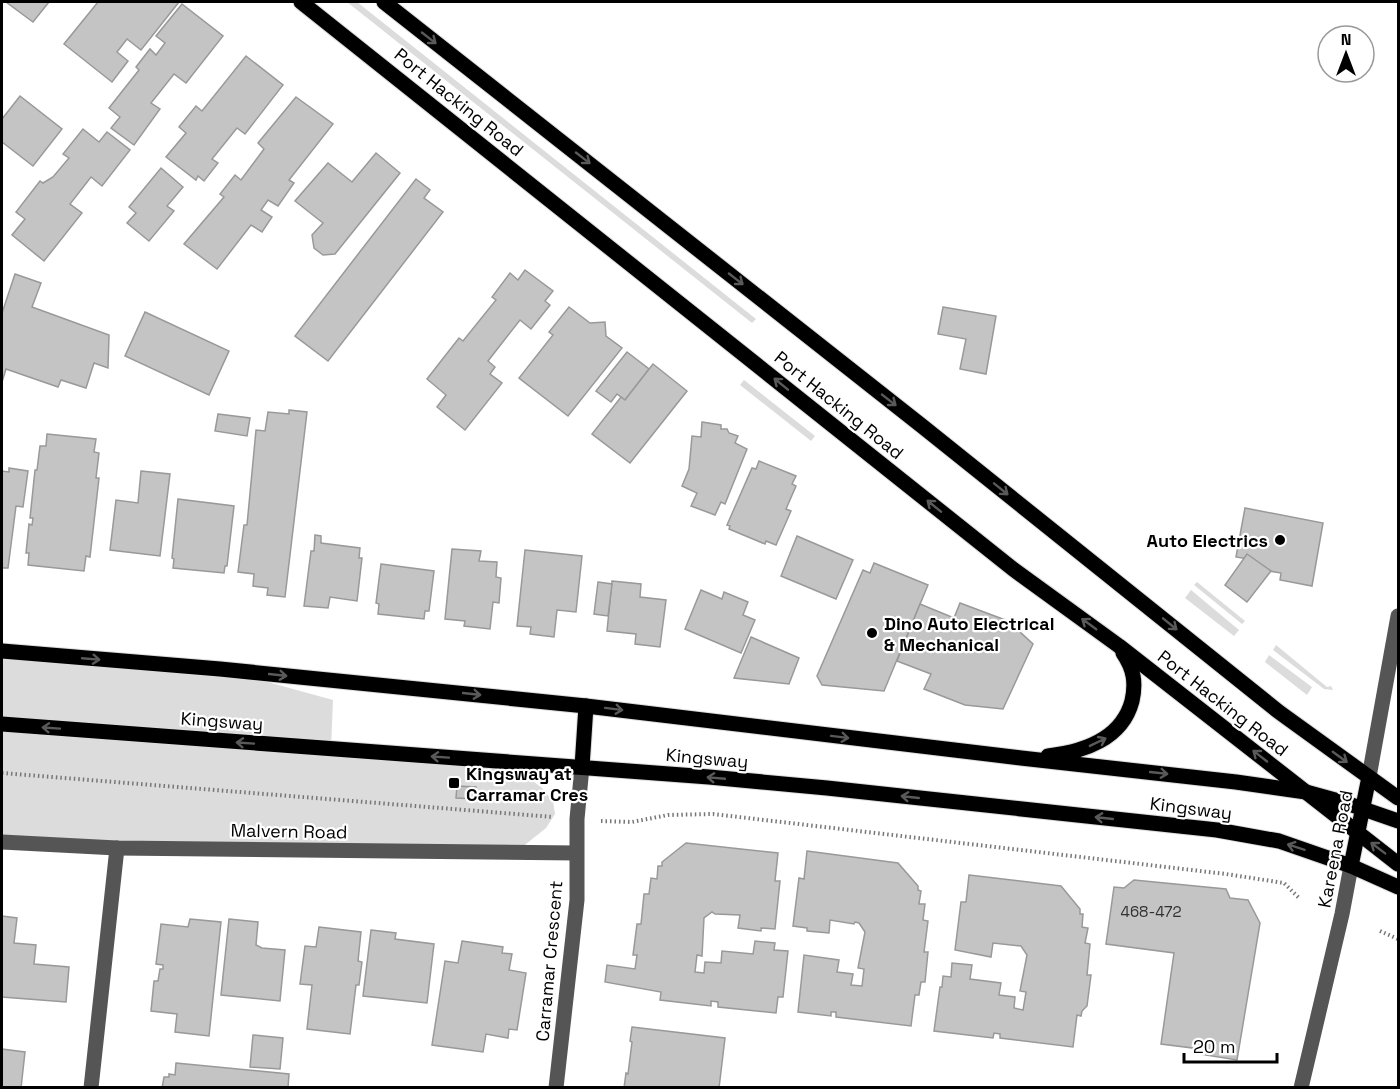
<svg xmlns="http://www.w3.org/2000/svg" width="1400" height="1089" font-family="'Space Grotesk',sans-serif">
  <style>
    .grass { fill: #dcdcdc }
    .building { fill: #c4c4c4; stroke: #999; stroke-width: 1.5 }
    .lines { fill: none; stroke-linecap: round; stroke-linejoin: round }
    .major-casing { stroke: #dbdbdb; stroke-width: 17 }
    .path { stroke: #777; stroke-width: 4; stroke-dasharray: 1.5 3; stroke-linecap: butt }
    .minor { stroke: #555; stroke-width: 15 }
    .major { stroke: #000; stroke-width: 15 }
    .oneway { stroke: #595959 }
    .poi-dot { fill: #000; stroke: #fff; stroke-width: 2 }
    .labels { text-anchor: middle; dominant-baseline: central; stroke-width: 4.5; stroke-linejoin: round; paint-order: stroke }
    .number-label { font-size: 15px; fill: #313131 }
    .street-label { font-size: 18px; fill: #000; stroke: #fff }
    .poi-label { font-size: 18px; font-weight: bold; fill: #000; stroke: #fff; text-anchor: start }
  </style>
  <rect width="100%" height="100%" fill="#fff"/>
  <!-- grass -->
  <g class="grass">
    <polygon points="347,2 357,2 756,319 752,323"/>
    <polygon points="744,380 815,436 811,441 740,385"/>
    <polygon points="1197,582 1245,621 1242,624 1194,585"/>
    <polygon points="1191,590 1239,630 1234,636 1185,598"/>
    <polygon points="1276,645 1327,687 1331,686 1333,690 1324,689 1273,650"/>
    <polygon points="2,651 220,669 333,700 331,749 507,762 541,787 553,801 555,814 546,828 516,852 2,842"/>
    <polygon points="1269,655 1312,687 1307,695 1265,662"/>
  </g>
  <!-- building -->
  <g class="building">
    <polygon points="6,2 49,2 33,22"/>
    <polygon points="98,2 179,2 141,50 127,39 117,52 128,61 112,82 64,44"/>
    <polygon points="182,4 223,36 186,83 174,74 151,103 160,109 134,145 111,128 120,117 109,108 139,70 136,67 150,49 156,55 165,43 156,36"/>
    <polygon points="246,56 283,85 245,134 237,128 212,159 218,163 204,181 198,176 196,180 166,157 186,133 179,127 196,106 202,111"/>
    <polygon points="20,96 62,129 33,166 2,142 2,119"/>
    <polygon points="296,97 333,124 289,180 294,183 278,206 268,200 261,210 272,217 262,232 251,225 217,269 184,244 224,197 220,194 235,175 241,180 264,149 258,143"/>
    <polygon points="83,129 99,142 107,132 130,150 102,186 91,177 70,204 82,213 44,261 12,235 25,219 16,212 40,181 43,183 53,177 69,158 63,154"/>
    <polygon points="376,153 400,173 335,254 323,255 314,248 312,235 323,223 295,201 328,163 352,182"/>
    <polygon points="161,168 183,187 167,206 174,211 149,241 127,223 136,213 129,207"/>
    <polygon points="416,179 430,190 424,198 443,212 328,361 295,336"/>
    <polygon points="525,270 553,291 545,301 550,305 531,329 520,320 488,361 495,367 490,374 502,383 465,430 437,407 446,395 427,379 459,338 463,341 496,300 492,297 510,273 518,280"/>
    <polygon points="15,274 41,283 32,307 109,335 108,368 94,363 86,388 61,380 58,387 6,369 2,382 2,313"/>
    <polygon points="569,307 590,323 605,322 606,336 622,348 568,416 519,378 553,335 549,332"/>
    <polygon points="943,307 996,316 986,374 960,369 966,339 938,334"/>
    <polygon points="145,312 229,351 209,395 125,356"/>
    <polygon points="627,352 649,369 625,400 617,394 611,402 596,391"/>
    <polygon points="653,364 687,391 630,463 592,434 621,397 625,400"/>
    <polygon points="289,410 307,412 285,597 267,595 268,588 253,586 254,574 238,572 244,525 247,525 256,430 265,431 268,412 289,414"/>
    <polygon points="218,414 250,418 247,436 215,431"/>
    <polygon points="702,422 721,425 721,429 727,429 729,433 738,436 735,443 747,449 725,504 721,502 715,515 691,506 697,493 682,486 689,469 692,436 701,437"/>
    <polygon points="47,434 96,439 94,452 99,453 96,478 99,478 90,557 86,556 84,571 28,565 29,553 26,553 29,524 32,525 33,518 30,518 35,470 37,470 40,446 46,446"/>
    <polygon points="759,461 796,476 792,484 796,486 786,509 791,511 776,545 766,541 765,544 729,529 730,526 727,525 752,468 756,469"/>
    <polygon points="9,468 28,471 23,507 16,506 8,568 2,568 2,471 9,472"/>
    <polygon points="141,471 170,474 160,556 110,550 116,500 138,503"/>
    <polygon points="178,499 234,506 227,566 225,566 224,573 173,568 174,559 172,558"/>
    <polygon points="1245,508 1323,523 1312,586 1280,580 1281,573 1246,567 1248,559 1236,557"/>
    <polygon points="315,535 321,536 321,543 360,548 359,558 362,558 357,601 330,597 328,608 304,606 311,551 314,551"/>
    <polygon points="797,536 853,560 836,599 781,576"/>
    <polygon points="452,549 481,551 479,561 497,562 496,577 501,578 499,603 493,602 490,629 464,626 465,621 445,619"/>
    <polygon points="525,550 582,556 576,612 557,610 554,637 530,634 531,627 517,626"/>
    <polygon points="1247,554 1271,571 1247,602 1225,585"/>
    <polygon points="874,563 928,585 884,691 822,685 817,676 863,570 870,573"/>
    <polygon points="381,564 434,571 429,611 425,611 424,619 378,614 379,604 376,603"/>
    <polygon points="612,581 641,584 640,597 666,600 660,647 635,644 636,634 607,631"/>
    <polygon points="598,582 612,584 608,616 594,614"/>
    <polygon points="701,590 722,599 724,592 748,602 743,615 755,620 741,653 685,629"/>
    <polygon points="960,603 1008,621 1033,644 1003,709 965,705 924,689 931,674 897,661 920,604 954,618"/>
    <polygon points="751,637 799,658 789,684 734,678"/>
    <polygon points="457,786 476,787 475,799 456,798"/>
    <polygon points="686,843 778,853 775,881 780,881 775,929 761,928 761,931 738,928 740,915 715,914 712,912 704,918 702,956 697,955 695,972 704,973 705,962 721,963 722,951 753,954 755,941 775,943 774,950 788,951 783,997 778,997 776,1013 718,1007 718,1002 711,1001 711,1006 660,1000 661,992 605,982 607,965 635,969 637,955 633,955 637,924 641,924 644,894 649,894 651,878 657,879 658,866 662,866 662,862"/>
    <polygon points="807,851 898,863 918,886 918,890 921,891 919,904 925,904 923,920 928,921 924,952 928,952 925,982 921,982 919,995 915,995 911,1026 836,1017 836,1012 831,1012 831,1016 798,1012 804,955 839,960 837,972 853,974 851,985 862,986 864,969 858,968 865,932 859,923 855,922 854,924 830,920 829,933 807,931 807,928 793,926 799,878 804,879"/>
    <polygon points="969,875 1061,886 1080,909 1080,914 1083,914 1082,927 1088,928 1085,943 1090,944 1087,975 1091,975 1087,1006 1082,1011 1081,1016 1077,1015 1073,1047 1000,1038 1000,1034 994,1033 993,1038 934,1031 940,987 942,987 943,976 951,977 952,963 972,965 970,979 1001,983 999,995 1015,997 1014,1008 1023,1010 1026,992 1020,991 1027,955 1021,946 993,943 991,957 955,950 961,902 966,902"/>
    <polygon points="1134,880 1226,889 1230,898 1248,900 1260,923 1237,1060 1199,1054 1200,1049 1161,1044 1174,953 1106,944 1114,887 1124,888"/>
    <polygon points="2,916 17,918 14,943 36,945 34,964 69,967 66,1002 2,997"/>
    <polygon points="190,919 221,922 209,1036 175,1032 177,1014 151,1011 154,981 158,981 160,969 163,969 163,965 156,964 161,924 188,927"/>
    <polygon points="229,919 258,922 256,945 262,948 285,950 280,1001 221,995"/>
    <polygon points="319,927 361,932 358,961 362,962 359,985 356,985 350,1034 307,1029 312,985 300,984 305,946 316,947"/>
    <polygon points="371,930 396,933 395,939 434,944 427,1003 363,996"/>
    <polygon points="462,941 503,947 502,953 512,954 509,970 526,973 517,1030 509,1029 508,1038 486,1034 483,1052 432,1045 445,961 458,963"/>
    <polygon points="632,1027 725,1038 719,1088 624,1088 626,1073 628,1074 632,1042 630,1041"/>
    <polygon points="253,1035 283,1038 280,1069 250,1067"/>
    <polygon points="2,1049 25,1052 21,1088 2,1088"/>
    <polygon points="176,1063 289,1074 288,1088 162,1088 164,1077 169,1077 169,1074 175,1075"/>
  </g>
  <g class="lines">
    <defs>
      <g id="major">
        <polyline points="301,2 1013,569 1119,646 1398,864"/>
        <polyline points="384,2 922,426 1279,712 1398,798"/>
        <polyline points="2,651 220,669 586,706 1021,758 1236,782 1306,792 1346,803 1398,821"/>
        <polyline points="2,724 709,777 827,788 1217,830 1279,841 1351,866 1398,887"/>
        <path d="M 1048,756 C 1083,752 1122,739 1132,701 C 1136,683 1134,669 1123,653"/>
        <polyline points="582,767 586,706"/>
        <polyline points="1351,866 1369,777"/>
      </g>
    </defs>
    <!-- major casing -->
    <use href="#major" class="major-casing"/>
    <!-- path -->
    <g class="path">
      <polyline points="2,773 553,817"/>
      <polyline points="601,821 632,822 668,815 713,814 1226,874 1284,883 1299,898"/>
      <polyline points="1380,931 1398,939"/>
    </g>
    <!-- minor -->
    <g class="minor">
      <polyline points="1369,777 1398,616"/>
      <polyline points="2,842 117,848 576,853"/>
      <polyline points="91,1088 117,848"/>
      <polyline points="556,1088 577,900 577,819 582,767"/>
      <polyline points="1301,1088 1342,914 1351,866"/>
    </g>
    <!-- major -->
    <use href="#major" class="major"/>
  </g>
  <!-- one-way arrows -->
  <defs><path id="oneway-shaft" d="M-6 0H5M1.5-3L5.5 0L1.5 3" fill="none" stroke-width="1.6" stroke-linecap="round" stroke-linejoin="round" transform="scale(1.5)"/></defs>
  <g class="oneway">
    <use href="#oneway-shaft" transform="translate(429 38) rotate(38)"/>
    <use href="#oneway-shaft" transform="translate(583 158) rotate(38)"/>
    <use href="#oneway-shaft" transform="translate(736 279) rotate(38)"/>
    <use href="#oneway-shaft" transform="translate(781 384) rotate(-141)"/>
    <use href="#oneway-shaft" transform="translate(889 400) rotate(38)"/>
    <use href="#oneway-shaft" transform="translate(1001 489) rotate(39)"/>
    <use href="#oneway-shaft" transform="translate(934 506) rotate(-141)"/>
    <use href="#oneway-shaft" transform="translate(1089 624) rotate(-144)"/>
    <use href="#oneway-shaft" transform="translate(1170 624) rotate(39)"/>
    <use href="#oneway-shaft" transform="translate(91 659) rotate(5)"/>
    <use href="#oneway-shaft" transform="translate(278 675) rotate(6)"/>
    <use href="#oneway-shaft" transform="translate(472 694) rotate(6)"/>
    <use href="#oneway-shaft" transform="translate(614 709) rotate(7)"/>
    <use href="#oneway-shaft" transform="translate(51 728) rotate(-176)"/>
    <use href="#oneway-shaft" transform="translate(840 737) rotate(7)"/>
    <use href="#oneway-shaft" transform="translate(1098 742) rotate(-26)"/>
    <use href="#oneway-shaft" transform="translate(245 743) rotate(-176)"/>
    <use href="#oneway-shaft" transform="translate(1260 756) rotate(-142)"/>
    <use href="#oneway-shaft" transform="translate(440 757) rotate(-176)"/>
    <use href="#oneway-shaft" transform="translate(1340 757) rotate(36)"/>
    <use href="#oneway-shaft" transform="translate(1159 773) rotate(6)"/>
    <use href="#oneway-shaft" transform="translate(716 778) rotate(-175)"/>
    <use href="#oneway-shaft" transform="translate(910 797) rotate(-174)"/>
    <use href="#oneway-shaft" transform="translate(1104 818) rotate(-174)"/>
    <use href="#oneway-shaft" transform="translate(1296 847) rotate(-162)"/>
    <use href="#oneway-shaft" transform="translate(1378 848) rotate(-143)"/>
  </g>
  <!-- markers -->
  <g class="poi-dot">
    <circle cx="1280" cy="540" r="6"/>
    <circle cx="872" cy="633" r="6"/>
    <rect x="448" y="777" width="12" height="12" rx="3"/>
  </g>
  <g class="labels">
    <!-- number labels -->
    <g class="number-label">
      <text x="1151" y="911">468-472</text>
    </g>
    <!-- street labels -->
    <g class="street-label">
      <text transform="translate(459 102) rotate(39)">Port Hacking Road</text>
      <text transform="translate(839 405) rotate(39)">Port Hacking Road</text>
      <text transform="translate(1223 703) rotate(38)">Port Hacking Road</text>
      <text transform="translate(222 721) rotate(4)">Kingsway</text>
      <text transform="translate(707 758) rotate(5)">Kingsway</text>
      <text transform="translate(1191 808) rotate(7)">Kingsway</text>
      <text transform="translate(289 831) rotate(1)">Malvern Road</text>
      <text transform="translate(1335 849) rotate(-79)">Kareena Road</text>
      <text transform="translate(549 961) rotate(-85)">Carramar Crescent</text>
    </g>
    <!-- poi labels -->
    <g class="poi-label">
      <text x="1268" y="540" text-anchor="end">Auto Electrics</text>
      <text x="884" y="623">Dino Auto Electrical<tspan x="884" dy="21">&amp; Mechanical</tspan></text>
      <text x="466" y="773">Kingsway at<tspan x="466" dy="21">Carramar Cres</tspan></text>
    </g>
  </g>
  <!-- border -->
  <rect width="1400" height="1089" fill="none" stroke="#000000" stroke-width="6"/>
  <!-- north arrow -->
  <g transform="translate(1346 54)"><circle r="28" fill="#ffffff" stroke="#999999" stroke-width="1.5"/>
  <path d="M0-4.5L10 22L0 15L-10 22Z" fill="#000000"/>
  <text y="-9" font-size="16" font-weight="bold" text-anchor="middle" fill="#000000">N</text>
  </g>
  <!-- scale -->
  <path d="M1184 1053v9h93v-9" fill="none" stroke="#000000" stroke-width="3"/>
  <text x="1193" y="1053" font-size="18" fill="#000000" stroke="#ffffff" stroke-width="4.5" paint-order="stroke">20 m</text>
</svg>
